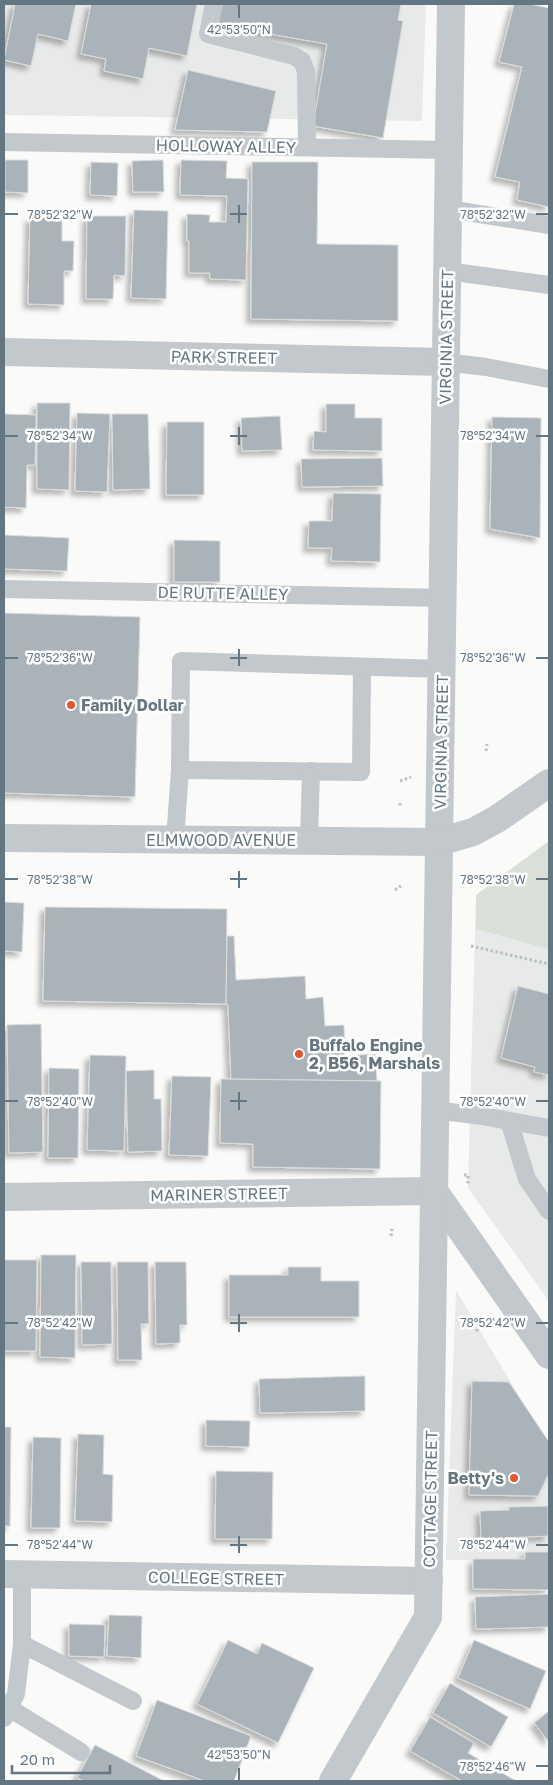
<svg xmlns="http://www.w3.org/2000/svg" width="553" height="1785" font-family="'Golos Text',sans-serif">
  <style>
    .built { fill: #e8e9e9 }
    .green { fill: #dadfd7 }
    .building { fill: #aab3b9; stroke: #dcdcda; filter: url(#shadow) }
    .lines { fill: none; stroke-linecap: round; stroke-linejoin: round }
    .path { stroke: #bbbfc2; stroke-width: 3; stroke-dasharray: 2.5 2.5; stroke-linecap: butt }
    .service { stroke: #c3c8cc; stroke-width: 18 }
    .minor { stroke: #c3c8cc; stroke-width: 28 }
    .tertiary { stroke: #c3c8cc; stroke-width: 28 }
    .ticks { fill: none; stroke: #657683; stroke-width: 2 }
    .poi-dot { fill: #e4572e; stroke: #fff; stroke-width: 2 }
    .labels { text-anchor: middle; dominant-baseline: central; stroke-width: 5; stroke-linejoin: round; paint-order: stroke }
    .street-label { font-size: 16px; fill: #657683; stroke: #fff }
    .poi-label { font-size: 16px; font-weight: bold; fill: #657683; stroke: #fff; text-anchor: start }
    .ticks-label { font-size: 12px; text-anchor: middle; fill: #657683; stroke: #fff; stroke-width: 5; stroke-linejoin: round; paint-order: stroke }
  </style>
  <defs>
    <filter id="shadow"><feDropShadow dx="-4.5" dy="4.5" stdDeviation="2.5" flood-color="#0004"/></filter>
  </defs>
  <rect width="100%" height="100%" fill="#fafaf8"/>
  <!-- built -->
  <g class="built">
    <polygon points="4,4 426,4 422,121 4,115"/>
    <polygon points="549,841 549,1301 468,1188 476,895"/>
    <polygon points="456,1290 549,1447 549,1560 446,1560"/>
  </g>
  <!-- green -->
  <polygon class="green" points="549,841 549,949 476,929 476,895"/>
  <!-- building -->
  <g class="building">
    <polygon points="15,4 76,4 68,41 38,34 31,66 4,60"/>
    <polygon points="91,4 197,4 187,56 149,48 143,79 104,71 106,59 81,54"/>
    <polygon points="222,4 401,4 398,20 403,21 383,138 313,126 327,44 218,25"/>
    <polygon points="514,4 529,4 549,8 549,207 517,200 520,182 495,177 522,67 499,62"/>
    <polygon points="188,70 276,91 267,132 175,130"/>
    <polygon points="5,160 28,160 28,193 5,192"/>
    <polygon points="163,160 164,192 133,192 132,161"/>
    <polygon points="181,160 227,161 226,178 248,179 246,280 210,279 210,273 189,273 189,241 187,241 187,214 210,215 209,222 226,222 227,196 180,195"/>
    <polygon points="91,162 118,163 117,196 90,195"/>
    <polygon points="252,162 318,162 317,244 398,245 398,321 251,319"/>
    <polygon points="134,210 168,211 166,299 131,298"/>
    <polygon points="87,216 126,216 125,276 114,275 113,299 86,299"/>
    <polygon points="30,217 62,218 62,241 74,241 73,271 64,271 64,305 28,304"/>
    <polygon points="37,403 70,403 69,490 37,489"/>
    <polygon points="326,404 355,404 355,418 382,418 382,451 313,450 314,431 326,432"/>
    <polygon points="77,413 110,414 107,492 75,491"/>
    <polygon points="4,414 36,415 35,465 27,465 26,508 4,507"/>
    <polygon points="112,414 148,414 150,489 113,490"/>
    <polygon points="280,416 282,450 242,451 241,418"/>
    <polygon points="492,417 541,418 540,538 490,529"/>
    <polygon points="167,422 204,422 204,495 166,495"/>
    <polygon points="382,458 383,486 302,487 301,459"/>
    <polygon points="333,493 381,494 380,562 331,561 332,548 308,548 309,521 332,521"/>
    <polygon points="4,535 69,538 67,571 4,569"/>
    <polygon points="174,540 220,541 220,582 174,582"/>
    <polygon points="4,613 140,617 135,797 4,793"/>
    <polygon points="4,902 24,903 22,952 4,951"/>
    <polygon points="45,907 227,909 226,1004 43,1001"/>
    <polygon points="227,936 234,936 236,980 305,976 306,999 323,997 325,1026 344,1025 345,1056 375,1054 377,1081 231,1079 228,1005 226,1004"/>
    <polygon points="518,986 549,994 549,1075 534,1072 535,1067 501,1058"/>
    <polygon points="41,1024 43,1152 9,1153 7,1025"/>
    <polygon points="90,1055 126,1056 124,1151 87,1150"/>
    <polygon points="49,1068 79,1069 78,1158 48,1158"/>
    <polygon points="154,1070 154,1099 161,1099 162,1151 128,1152 126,1071"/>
    <polygon points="172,1076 211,1077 208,1156 169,1155"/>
    <polygon points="221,1079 381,1081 380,1169 253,1167 253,1144 220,1143"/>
    <polygon points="41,1255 76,1255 75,1358 40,1357"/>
    <polygon points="4,1260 37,1260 36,1351 4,1351"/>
    <polygon points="81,1262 111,1262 112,1344 82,1345"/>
    <polygon points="117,1262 148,1262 149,1324 141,1324 142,1360 118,1360"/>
    <polygon points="155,1262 186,1262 187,1325 180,1325 180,1343 156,1344"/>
    <polygon points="288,1267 321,1267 321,1281 359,1281 359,1317 229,1317 229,1275 288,1275"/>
    <polygon points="365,1376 365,1411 260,1413 259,1379"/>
    <polygon points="472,1381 509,1382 549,1442 549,1473 538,1496 469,1495"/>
    <polygon points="206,1420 250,1421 249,1447 206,1446"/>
    <polygon points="4,1427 11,1427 10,1526 4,1526"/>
    <polygon points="78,1434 104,1435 103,1474 113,1475 112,1522 75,1521"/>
    <polygon points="33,1437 61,1438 60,1528 31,1528"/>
    <polygon points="216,1471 273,1472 272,1539 215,1539"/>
    <polygon points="548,1506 548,1536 481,1539 480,1511 509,1510 509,1507"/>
    <polygon points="525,1552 549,1552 549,1590 473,1589 473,1559 525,1559"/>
    <polygon points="549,1594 549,1627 476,1629 475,1597"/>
    <polygon points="109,1615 142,1616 141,1658 107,1656"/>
    <polygon points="69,1624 105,1625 104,1657 69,1656"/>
    <polygon points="228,1640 257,1654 262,1643 314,1668 278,1743 197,1704"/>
    <polygon points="474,1640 546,1671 530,1709 458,1678"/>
    <polygon points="450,1683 508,1717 491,1747 433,1713"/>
    <polygon points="157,1700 251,1736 234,1781 205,1781 136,1756"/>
    <polygon points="549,1711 549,1742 534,1723"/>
    <polygon points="430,1717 474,1743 468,1753 516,1781 462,1781 410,1751"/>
    <polygon points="95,1745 164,1781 84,1781 77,1778"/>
  </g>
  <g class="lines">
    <!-- path -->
    <g class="path">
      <polyline points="486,751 487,744"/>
      <polyline points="400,781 411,777"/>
      <polyline points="400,803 400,808"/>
      <polyline points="395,890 401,886"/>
      <polyline points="471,946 549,964"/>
      <polyline points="464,1175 468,1175 468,1184"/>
      <polyline points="391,1236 392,1229"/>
      <polyline points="477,1329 477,1334"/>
    </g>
    <!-- service -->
    <g class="service">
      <polyline points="214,4 208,34 294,56 302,61 306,71 307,147"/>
      <polyline points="4,142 449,150"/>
      <polyline points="448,209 549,225"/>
      <polyline points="447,271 549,285"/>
      <polyline points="445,362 486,367 549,379"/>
      <polyline points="4,589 443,598"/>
      <polyline points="180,770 361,772 362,667"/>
      <polyline points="175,840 180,770 181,661 442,669"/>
      <polyline points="309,841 311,771"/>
      <polyline points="435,1110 482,1116 549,1128"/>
      <polyline points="509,1121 527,1179 549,1211"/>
      <polyline points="22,1644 133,1701"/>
      <polyline points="9,1708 81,1752"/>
      <polyline points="4,1718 16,1694 22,1644 22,1575"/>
    </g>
    <!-- minor -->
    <g class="minor">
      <polyline points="4,352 445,362"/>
      <polyline points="434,1191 549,1355"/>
      <polyline points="4,1197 434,1191"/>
      <polyline points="4,1574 429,1581"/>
      <polyline points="333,1781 428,1617 451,4"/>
    </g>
    <!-- tertiary -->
    <polyline class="tertiary" points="4,838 439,842 473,832 497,819 549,783"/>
  </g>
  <!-- ticks -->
  <path class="ticks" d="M 239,5 L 239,18M 239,205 L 239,223M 5,214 L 18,214M 230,214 L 247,214M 536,214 L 548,214M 239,427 L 239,445M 5,436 L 18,436M 230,436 L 247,436M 536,436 L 548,436M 239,649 L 239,666M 5,658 L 18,658M 230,658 L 247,658M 536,658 L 548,658M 239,871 L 239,888M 5,879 L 18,879M 230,879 L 247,879M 536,879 L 548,879M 239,1092 L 239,1110M 5,1101 L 18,1101M 230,1101 L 247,1101M 536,1101 L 548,1101M 239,1314 L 239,1332M 5,1323 L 18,1323M 230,1323 L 247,1323M 536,1323 L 548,1323M 239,1536 L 239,1553M 5,1545 L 18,1545M 230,1545 L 247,1545M 536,1545 L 548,1545M 536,1766 L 548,1766M 239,1768 L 239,1780"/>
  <!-- markers -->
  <g class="poi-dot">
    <circle cx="71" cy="705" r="5"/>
    <circle cx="299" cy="1054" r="5"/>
    <circle cx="514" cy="1478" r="5"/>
  </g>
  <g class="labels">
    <!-- street labels -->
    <g class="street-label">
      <text transform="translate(226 146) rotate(1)">HOLLOWAY ALLEY</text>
      <text transform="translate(446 337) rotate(-89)">VIRGINIA STREET</text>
      <text transform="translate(224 357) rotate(1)">PARK STREET</text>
      <text transform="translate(223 593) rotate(1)">DE RUTTE ALLEY</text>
      <text transform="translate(441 742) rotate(-89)">VIRGINIA STREET</text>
      <text x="221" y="840">ELMWOOD AVENUE</text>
      <text transform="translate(219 1194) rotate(-1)">MARINER STREET</text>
      <text transform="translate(430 1499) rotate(-89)">COTTAGE STREET</text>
      <text transform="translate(216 1578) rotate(1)">COLLEGE STREET</text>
    </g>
    <!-- poi labels -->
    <g class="poi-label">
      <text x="81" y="705">Family Dollar</text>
      <text x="309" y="1045">Buffalo Engine<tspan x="309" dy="18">2, B56, Marshals</tspan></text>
      <text x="504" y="1478" text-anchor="end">Betty's</text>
    </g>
  </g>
  <g class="ticks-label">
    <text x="239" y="34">42°53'50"N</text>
    <text x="493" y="219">78°52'32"W</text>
    <text x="60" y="219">78°52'32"W</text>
    <text x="493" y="440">78°52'34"W</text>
    <text x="60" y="440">78°52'34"W</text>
    <text x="60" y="662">78°52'36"W</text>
    <text x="493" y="662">78°52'36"W</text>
    <text x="60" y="884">78°52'38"W</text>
    <text x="493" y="884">78°52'38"W</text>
    <text x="493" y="1106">78°52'40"W</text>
    <text x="60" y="1106">78°52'40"W</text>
    <text x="60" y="1327">78°52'42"W</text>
    <text x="493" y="1327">78°52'42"W</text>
    <text x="60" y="1549">78°52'44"W</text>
    <text x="493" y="1549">78°52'44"W</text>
    <text x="239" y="1759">42°53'50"N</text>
    <text x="493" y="1771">78°52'46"W</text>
  </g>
  <!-- border -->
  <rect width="553" height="1785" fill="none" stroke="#657683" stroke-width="10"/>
  <!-- scale -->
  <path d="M12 1765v8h98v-8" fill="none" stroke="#657683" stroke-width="2.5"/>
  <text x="20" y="1765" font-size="15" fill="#657683" stroke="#ffffff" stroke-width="4" paint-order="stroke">20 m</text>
</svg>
